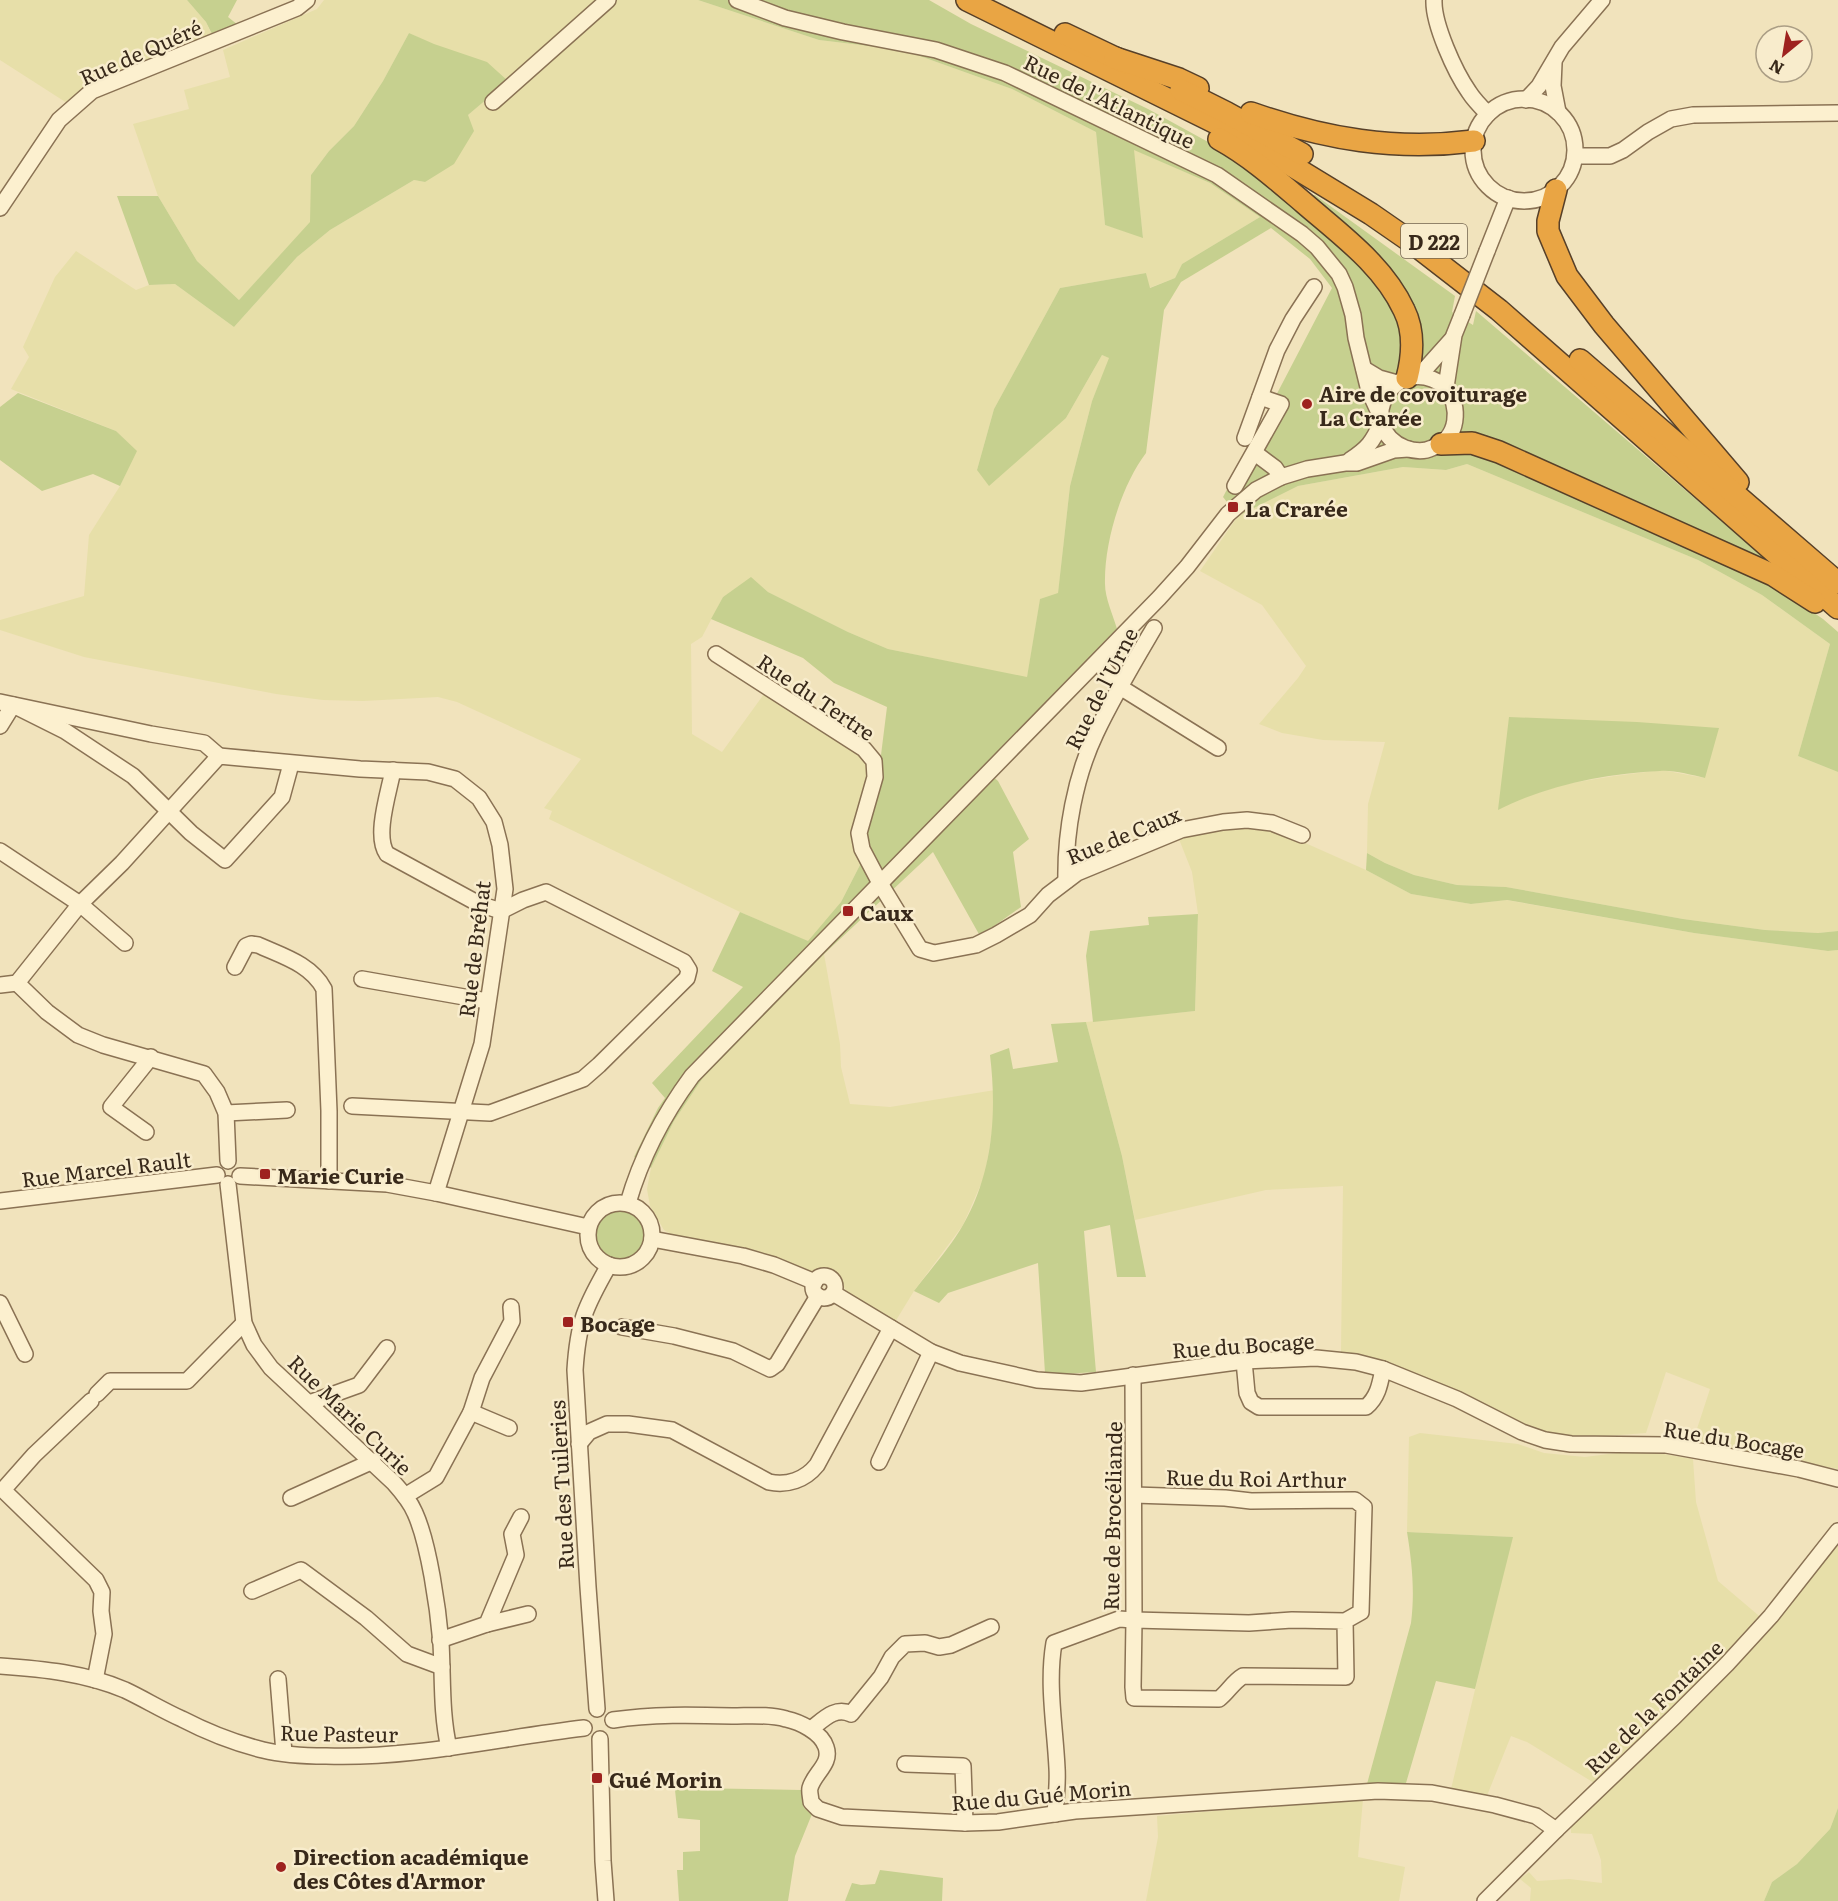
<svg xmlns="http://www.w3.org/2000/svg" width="1838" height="1901" font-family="Literata,serif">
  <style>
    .farmland { fill: #e7dfa9; fill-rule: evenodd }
    .green { fill: #c6d08f }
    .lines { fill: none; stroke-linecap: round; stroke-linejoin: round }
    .minor-casing { stroke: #8a7254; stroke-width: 18 }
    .highway-casing { stroke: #574029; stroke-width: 24 }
    .minor { stroke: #fcf0cf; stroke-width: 15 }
    .highway { stroke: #e9a544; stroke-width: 21 }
    .minor-bridge-casing { stroke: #8a7254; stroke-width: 18; stroke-linecap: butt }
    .minor-bridge { stroke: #fcf0cf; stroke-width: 15 }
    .poi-dot { fill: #9e221f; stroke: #f8eccc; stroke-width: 2 }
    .labels { text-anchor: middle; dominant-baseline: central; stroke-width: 5; stroke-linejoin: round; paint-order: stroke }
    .shield { fill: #f8eccc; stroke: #72644f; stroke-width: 1.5 }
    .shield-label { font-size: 20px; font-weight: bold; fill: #38291a }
    .street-label { font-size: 21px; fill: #38291a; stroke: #f8eccc }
    .poi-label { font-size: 21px; font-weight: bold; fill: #38291a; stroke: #f8eccc; text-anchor: start }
  </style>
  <rect width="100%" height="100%" fill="#f1e3bc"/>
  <!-- farmland -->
  <g class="farmland">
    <polygon points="0,0 187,0 206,22 212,35 108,78 67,103 0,60"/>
    <polygon points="324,0 698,0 819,40 903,50 1012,89 1096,132 1105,225 1143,237 1133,149 1210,183 1260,217 1182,264 1175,278 1149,288 1146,273 1060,288 994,409 977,470 1066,418 1102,355 1110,358 1092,401 1070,486 1058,594 1040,600 1027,678 888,649 848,632 768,592 751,578 723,597 702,637 691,644 692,734 722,752 764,694 851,747 867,762 867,782 850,835 860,865 841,902 809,942 740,912 549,819 552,811 544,808 581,759 457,702 438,697 363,701 323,700 276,694 84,657 0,630 0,620 84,596 89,535 120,486 136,451 116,431 11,389 29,357 23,347 55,277 76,251 136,290 149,285 175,284 234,327 297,257 330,230 414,180 425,182 468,115 507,81 409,33 383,81 354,126 329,151 311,175 311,222 239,300 197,261 158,196 133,124 189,109 184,90 230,77 223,50 317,9"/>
    <path d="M 1467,464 L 1698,560 L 1762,595 L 1830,644 L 1798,756 L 1838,772 L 1838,931 L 1818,933 L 1765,930 L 1683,919 L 1506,887 L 1457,885 L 1414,875 L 1385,863 L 1367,853 L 1368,804 L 1385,742 L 1323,740 L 1282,733 L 1259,724 L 1298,678 L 1306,666 L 1262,605 L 1200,571 L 1238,516 L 1298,486 L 1403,467 L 1446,470 ZM 1637,722 L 1705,778 L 1662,770 L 1614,776 L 1565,784 L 1519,799 L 1498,809 Z"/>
    <polygon points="1244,828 1269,829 1303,842 1366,870 1411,894 1471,904 1506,900 1694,933 1828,951 1838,950 1838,1469 1693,1441 1710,1389 1666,1372 1646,1433 1580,1438 1559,1436 1527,1426 1429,1380 1341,1353 1343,1186 1266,1190 1135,1220 1122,1156 1086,1022 1195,1011 1198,914 1192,872 1177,834 1196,830"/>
    <polygon points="824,954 840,1044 841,1067 850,1104 890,1107 995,1090 993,1126 985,1175 963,1225 914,1291 895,1322 846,1291 840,1279 831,1269 822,1269 811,1273 676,1237 664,1230 650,1206 647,1189 651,1168 674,1121 702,1079"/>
    <polygon points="1420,1433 1518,1444 1544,1453 1585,1457 1640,1450 1693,1459 1696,1502 1718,1581 1771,1626 1838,1540 1838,1808 1830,1829 1797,1864 1772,1882 1764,1901 1530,1901 1531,1888 1520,1879 1529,1872 1537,1881 1569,1879 1602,1883 1601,1860 1592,1834 1571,1833 1571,1827 1605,1792 1591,1781 1527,1742 1511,1736 1486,1798 1451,1789 1512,1537 1407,1532 1409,1437"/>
    <polygon points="1354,1799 1363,1799 1358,1857 1405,1867 1399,1901 1146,1901 1158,1837 1157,1816"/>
  </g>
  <!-- green -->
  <g class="green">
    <polygon points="187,0 237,0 228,17 238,25 212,34 206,22"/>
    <path d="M 698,0 L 929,0 L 971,24 L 1148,109 L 1230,154 L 1285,199 L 1315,195 L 1455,296 L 1452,312 L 1473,325 L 1476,311 L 1775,567 L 1768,582 L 1823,619 L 1838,632 L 1838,772 L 1798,756 L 1830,644 L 1762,595 L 1698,560 L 1467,464 L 1446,470 L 1403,467 L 1298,486 L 1238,516 L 1223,497 L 1332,288 L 1310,259 L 1271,228 L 1181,282 L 1164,310 L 1146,453 C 1121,486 1104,543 1105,584 C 1105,598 1113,615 1117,629 L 982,767 L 998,781 L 1029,839 L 1013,852 L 1021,907 L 980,936 L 933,852 L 824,954 L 702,1079 L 674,1121 L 651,1168 L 634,1157 L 658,1108 L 665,1098 L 652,1083 L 743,987 L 712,971 L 740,912 L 808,941 L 841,902 L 860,865 L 850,835 L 867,782 L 867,762 L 881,755 L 887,707 L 834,683 L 803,658 L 711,619 L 723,597 L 751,577 L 768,592 L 848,632 L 888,649 L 1027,677 L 1040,599 L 1058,593 L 1070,486 L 1092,401 L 1109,358 L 1102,355 L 1066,418 L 989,486 L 977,470 L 994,409 L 1060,288 L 1146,273 L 1150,288 L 1175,278 L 1182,264 L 1260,217 L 1210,183 L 1134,150 L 1143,238 L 1105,225 L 1096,132 L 1012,89 L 903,50 L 819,40 Z"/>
    <polygon points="409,33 434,44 487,62 508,81 468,115 474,131 454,164 425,182 414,180 330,230 297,257 234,327 175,284 149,285 117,196 158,196 197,261 239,300 310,222 311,175 329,151 354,126 383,81"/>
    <polygon points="18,393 116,431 137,451 120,486 93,474 42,491 0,460 0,407"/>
    <path d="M 1509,717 L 1637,722 L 1719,728 L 1705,778 C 1691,775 1674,770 1660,771 C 1607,773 1544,786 1498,810 Z"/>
    <polygon points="1367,853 1385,863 1414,875 1457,885 1506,887 1683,919 1765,930 1818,933 1838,931 1838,950 1828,951 1694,933 1507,900 1471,904 1411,894 1366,870"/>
    <polygon points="1198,914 1195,1011 1093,1022 1086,956 1090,931 1149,925 1148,917"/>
    <path d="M 1086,1022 L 1122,1156 L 1146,1277 L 1117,1277 L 1110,1225 L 1084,1231 L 1096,1372 L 1063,1374 L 1045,1373 L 1038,1263 L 948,1293 L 939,1303 L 914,1291 C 930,1270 950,1248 963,1225 C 993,1173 997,1113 990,1055 L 1009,1048 L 1013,1069 L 1058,1062 L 1051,1024 Z"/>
    <circle cx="620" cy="1235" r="24"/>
    <path d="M 1407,1532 L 1513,1537 L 1475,1689 L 1436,1681 L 1406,1783 L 1367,1784 L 1411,1623 C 1415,1591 1412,1563 1407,1532 Z"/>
    <polygon points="691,1788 801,1790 804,1808 812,1814 795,1856 788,1901 679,1901 677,1870 683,1870 683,1852 700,1851 700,1820 678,1818 675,1790"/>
    <polygon points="1838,1808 1838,1901 1764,1901 1772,1882 1797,1864 1830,1829"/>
    <polygon points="880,1870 943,1878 942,1901 845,1901 852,1883 861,1885 875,1884"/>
  </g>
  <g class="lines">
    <defs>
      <g id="minor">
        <polyline points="737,0 785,18 843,32 936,50 1005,73 1217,175 1302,234 1317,247 1339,274 1345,287 1353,315 1356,338 1369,391 1381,417"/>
        <path d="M 1434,0 C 1433,24 1455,72 1469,92 C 1474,100 1481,107 1488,114"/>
        <polyline points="1554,63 1553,86 1558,112"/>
        <circle cx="1524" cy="150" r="51"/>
        <polyline points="1526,100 1539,86 1562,47 1602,0"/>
        <polyline points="493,102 608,0"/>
        <polyline points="1575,156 1610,156 1623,150 1648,132 1671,119 1693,115 1838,113"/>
        <polyline points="0,208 59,120 92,91 297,8 307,0"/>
        <polyline points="1487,251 1508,198"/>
        <polyline points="1364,369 1379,378 1397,383"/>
        <polyline points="1419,376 1453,338"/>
        <path d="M 1446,387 C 1395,349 1352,426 1405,448 C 1414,451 1424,452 1432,448 C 1460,438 1460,407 1446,387 L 1454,335 L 1462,315"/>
        <polyline points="1245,438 1277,350 1293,319 1314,287"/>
        <polyline points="1255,453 1275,468 1281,477"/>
        <path d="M 1350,460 C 1367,449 1373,442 1381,423"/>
        <polyline points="1235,486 1281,404 1260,397"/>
        <polyline points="716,654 864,749 874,761 875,777 859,833 862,849 881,885 920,949 934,953 976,945 996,935 1030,915 1048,895 1077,873 1181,830 1223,822 1247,820 1272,823 1302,835"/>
        <polyline points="1098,662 1120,687 1218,748"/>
        <polyline points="0,702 151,734 204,743 219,756"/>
        <polyline points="0,726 13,705 65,731 133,776 191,833 225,860 282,797 291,764"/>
        <polyline points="0,851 80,904 125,943"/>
        <path d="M 1066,881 C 1065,832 1075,777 1096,733 C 1113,697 1134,662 1154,628"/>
        <path d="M 235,967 L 246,946 L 251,944 L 258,945 C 282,956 311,964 324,989 L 329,1111 L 329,1181"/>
        <polyline points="362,979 487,1001"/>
        <polyline points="17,983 47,1012 78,1035 103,1045 204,1074 217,1092 226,1113 228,1161"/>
        <polyline points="0,985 17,983 80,904 122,863 219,756 360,769 428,772 455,779 479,798 494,822 500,845 505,889 482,1044 436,1193"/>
        <path d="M 352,1106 L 490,1113 L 583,1079 L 599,1065 L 687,978 L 689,970 L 684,962 L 546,892 L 523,900 L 501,911 L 479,904 L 387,854 C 374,836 389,792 393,770"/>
        <polyline points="226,1113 287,1110"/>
        <polyline points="146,1132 111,1107 151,1057"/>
        <polyline points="240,1176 387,1184 436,1193 588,1227"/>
        <path d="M 228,1184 L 244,1323 L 254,1345 L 271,1368 L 394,1483 C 402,1492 410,1501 415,1513 C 429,1544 438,1608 441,1643 C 443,1678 441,1714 449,1748"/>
        <polyline points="0,1201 217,1175"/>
        <circle cx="620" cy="1235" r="32"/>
        <path d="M 628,1203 C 641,1158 664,1114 692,1076 L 1159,598 L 1187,567 L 1228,514 L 1256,490 L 1281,477 L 1307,469 L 1345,463 L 1357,463 L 1394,450 L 1408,449"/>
        <polyline points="652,1239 743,1256 774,1265 815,1282"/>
        <circle cx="824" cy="1287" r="11"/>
        <polyline points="833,1293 931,1352 960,1363 1037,1380 1081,1383 1244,1361 1316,1358 1356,1362 1383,1369 1457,1399 1522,1432 1545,1440 1571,1444 1666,1445 1799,1469 1838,1479"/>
        <polyline points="0,1303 25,1354"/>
        <polyline points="622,1327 674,1336 733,1351 770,1369 777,1364 818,1296"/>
        <path d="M 1244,1361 L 1247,1393 L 1251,1402 L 1259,1407 L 1366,1407 C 1378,1397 1380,1384 1383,1369"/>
        <polyline points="97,1394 110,1381 187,1381 244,1323"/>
        <polyline points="91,1401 34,1455 3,1490 96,1580 102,1592 101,1611 104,1634 95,1680"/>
        <polyline points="309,1403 359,1385 387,1348"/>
        <polyline points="471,1412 509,1428"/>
        <path d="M 579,1444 L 589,1432 L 607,1424 L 628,1424 L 672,1430 L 769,1482 C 787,1486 805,1480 817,1465 L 891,1328"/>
        <polyline points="879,1462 931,1352"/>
        <path d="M 1134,1495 L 1225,1498 L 1251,1501 L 1355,1500 L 1364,1507 L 1361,1612 L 1345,1621 L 1292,1620 L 1249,1623 L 1134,1620 L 1133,1687 L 1134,1698 L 1219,1699 C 1228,1692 1233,1682 1243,1676 L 1346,1677 L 1345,1621"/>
        <polyline points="405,1496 436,1477 471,1412 482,1378 512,1321 511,1307"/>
        <polyline points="291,1498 373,1461"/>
        <polyline points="252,1591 301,1570 366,1618 407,1654 442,1667"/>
        <polyline points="487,1624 528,1614"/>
        <polyline points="440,1640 487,1624 516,1555 512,1534 521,1517"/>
        <path d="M 0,1666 C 43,1669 85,1673 125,1690 C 144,1699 162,1710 182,1719 C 207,1732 235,1743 263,1750 C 283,1755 305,1756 326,1756 C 413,1759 498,1738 584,1728"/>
        <polyline points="278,1679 284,1753"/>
        <path d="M 597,1709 L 588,1587 L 575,1370 C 578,1322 585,1307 609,1265"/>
        <path d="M 613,1720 C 652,1714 693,1715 732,1716 C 750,1716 769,1714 786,1719 C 800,1722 821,1732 826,1747 C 832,1764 814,1773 810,1788 C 809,1792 811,1798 811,1802 L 818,1809 L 842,1817 L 965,1823 L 998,1822 L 1075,1811 L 1378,1791 L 1432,1793 L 1495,1805 L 1536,1816 L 1556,1830"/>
        <path d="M 811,1729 C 823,1720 835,1706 851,1714 L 881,1677 L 892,1657 L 905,1644 L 925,1643 L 939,1647 L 951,1645 L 991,1627"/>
        <polyline points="600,1739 603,1861 606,1901"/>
        <polyline points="905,1764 963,1766 965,1823"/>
        <path d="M 1055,1814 C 1056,1799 1058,1783 1057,1768 C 1055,1726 1047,1684 1054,1643 L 1119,1619 L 1134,1620 L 1133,1375"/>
        <polyline points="1485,1901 1556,1830 1674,1717 1727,1664 1771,1616 1838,1531"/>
      </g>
      <g id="highway">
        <polyline points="967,0 1222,126 1271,153 1371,214 1410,241 1499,310 1838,608"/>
        <polyline points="1065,34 1126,63"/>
        <polyline points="1115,58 1179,79 1198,88"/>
        <polyline points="1181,90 1227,113 1302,154"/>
        <path d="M 1251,113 C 1325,139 1395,151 1474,141"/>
        <path d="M 1219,139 C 1250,156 1277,180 1304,203 C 1341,235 1383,265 1404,310 C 1415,332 1413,355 1407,378"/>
        <polyline points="1556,190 1548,221 1548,231 1567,276 1604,325 1738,482"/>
        <polyline points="1580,360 1838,583"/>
        <polyline points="1441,444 1472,443 1499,452 1773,575 1815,602"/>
      </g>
    </defs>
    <!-- minor casing -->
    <use href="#minor" class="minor-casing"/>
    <!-- highway casing -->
    <use href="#highway" class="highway-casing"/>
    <!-- minor -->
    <use href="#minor" class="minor"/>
    <!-- highway -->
    <use href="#highway" class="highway"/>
    <defs>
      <polyline id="minor-bridge" points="1462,315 1487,251"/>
    </defs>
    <!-- minor-bridge casing -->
    <use href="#minor-bridge" class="minor-bridge-casing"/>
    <!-- minor-bridge -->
    <use href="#minor-bridge" class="minor-bridge"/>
  </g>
  <!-- markers -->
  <g class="poi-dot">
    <circle cx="1307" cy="404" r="6"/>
    <rect x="1227" y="501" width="12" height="12" rx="3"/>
    <rect x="842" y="905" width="12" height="12" rx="3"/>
    <rect x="259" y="1168" width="12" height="12" rx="3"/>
    <rect x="562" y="1316" width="12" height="12" rx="3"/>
    <rect x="591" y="1772" width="12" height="12" rx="3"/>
    <circle cx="281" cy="1867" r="6"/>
  </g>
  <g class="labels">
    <!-- shield labels -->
    <rect class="shield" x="1401" y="224" width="66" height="34" rx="4.5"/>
    <g class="shield-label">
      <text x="1434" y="241">D 222</text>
    </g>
    <!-- street labels -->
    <g class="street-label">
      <text transform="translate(140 51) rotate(-24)">Rue de Quéré</text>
      <text transform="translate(1110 100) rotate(26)">Rue de l'Atlantique</text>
      <text transform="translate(1100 688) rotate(-63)">Rue de l'Urne</text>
      <text transform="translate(817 696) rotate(34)">Rue du Tertre</text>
      <text transform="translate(1123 834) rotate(-22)">Rue de Caux</text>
      <text transform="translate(473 949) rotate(-83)">Rue de Bréhat</text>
      <text transform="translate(106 1168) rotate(-7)">Rue Marcel Rault</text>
      <text transform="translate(1243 1344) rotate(-4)">Rue du Bocage</text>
      <text transform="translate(351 1414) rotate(44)">Rue Marie Curie</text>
      <text transform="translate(1734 1438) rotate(9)">Rue du Bocage</text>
      <text transform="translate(1256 1477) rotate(1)">Rue du Roi Arthur</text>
      <text transform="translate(560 1485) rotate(-93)">Rue des Tuileries</text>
      <text transform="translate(1111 1516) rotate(-89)">Rue de Brocéliande</text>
      <text transform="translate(1653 1706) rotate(-44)">Rue de la Fontaine</text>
      <text transform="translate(339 1732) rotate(1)">Rue Pasteur</text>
      <text transform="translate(1041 1794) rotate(-5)">Rue du Gué Morin</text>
    </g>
    <!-- poi labels -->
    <g class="poi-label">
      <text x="1319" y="392">Aire de covoiturage<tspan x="1319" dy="24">La Crarée</tspan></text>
      <text x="1245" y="507">La Crarée</text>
      <text x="860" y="911">Caux</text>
      <text x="277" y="1174">Marie Curie</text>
      <text x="580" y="1322">Bocage</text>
      <text x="609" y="1778">Gué Morin</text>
      <text x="293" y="1855">Direction académique<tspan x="293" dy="24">des Côtes d'Armor</tspan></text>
    </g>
  </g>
  <!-- north arrow -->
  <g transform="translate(1784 54) rotate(210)"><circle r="28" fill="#f8eccc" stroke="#ab9e85" stroke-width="1.5"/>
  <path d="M0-4.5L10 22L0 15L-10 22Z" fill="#9e221f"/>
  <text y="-9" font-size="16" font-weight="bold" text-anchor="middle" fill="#38291a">N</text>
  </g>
</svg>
